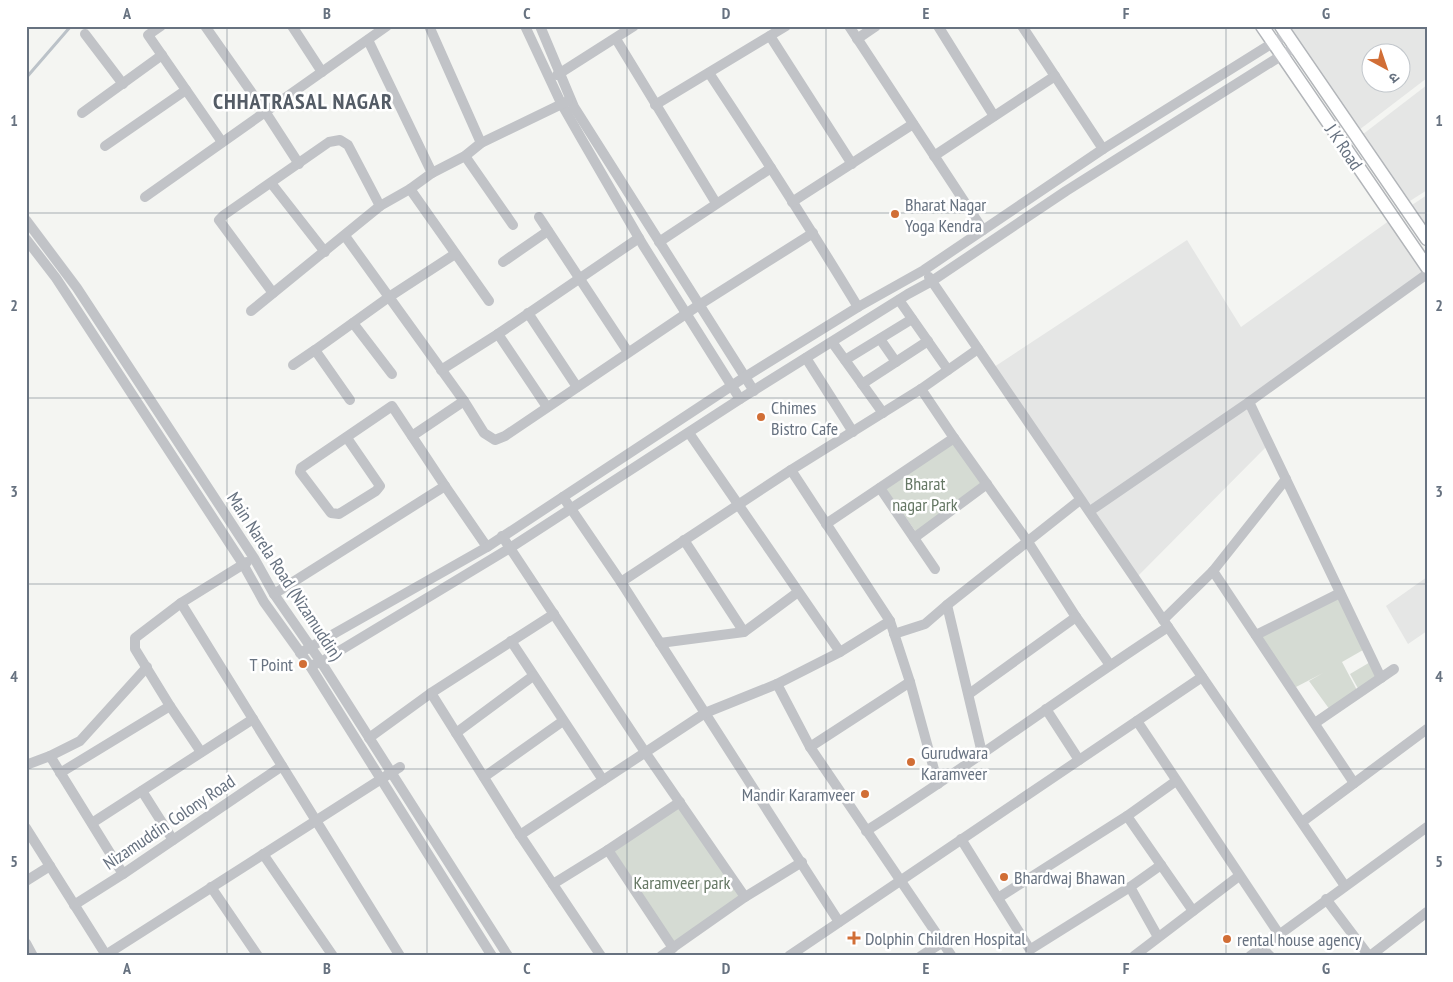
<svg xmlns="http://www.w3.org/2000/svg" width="1453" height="982" font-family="'PT Sans Narrow','Noto Sans Devanagari',sans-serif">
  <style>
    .built { fill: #e5e6e5; fill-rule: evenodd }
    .green { fill: #d5dbd3 }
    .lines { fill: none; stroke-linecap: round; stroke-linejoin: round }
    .stream { stroke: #bbc2c8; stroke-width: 3 }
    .major-casing { stroke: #b2b5b9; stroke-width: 15 }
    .minor { stroke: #c1c3c7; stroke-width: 10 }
    .major { stroke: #fff; stroke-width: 12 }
    .grid { fill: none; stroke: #677280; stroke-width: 1; stroke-opacity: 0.55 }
    .poi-dot { fill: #d16e36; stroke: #fff; stroke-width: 2 }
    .labels { text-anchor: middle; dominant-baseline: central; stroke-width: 5; stroke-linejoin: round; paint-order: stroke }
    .street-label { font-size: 18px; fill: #677280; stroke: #fff }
    .poi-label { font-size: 18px; fill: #677280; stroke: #fff; text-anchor: start }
    .park-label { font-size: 18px; fill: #667865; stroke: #fff }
    .district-label { font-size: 22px; font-weight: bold; letter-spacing: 1px; fill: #545c66; stroke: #fff }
    .neatline { fill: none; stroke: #677280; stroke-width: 2 }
    .grid-label { font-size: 16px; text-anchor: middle; font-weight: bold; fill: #677280 }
  </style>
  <rect width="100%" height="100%" fill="#f4f5f2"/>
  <!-- built -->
  <g class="built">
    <path d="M 1281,26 L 1427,26 L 1427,78 L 1355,133 ZM 1370,52 L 1400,52 L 1400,82 L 1370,82 Z"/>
    <polygon points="1427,85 1427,190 1410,201 1358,138"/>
    <polygon points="1427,195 1427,239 1406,209"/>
    <polygon points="1393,218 1427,273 1249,402 1269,444 1135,579 1090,511 1094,508 1054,461 991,369 1187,240 1241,327"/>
    <polygon points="1427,577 1427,631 1408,644 1386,606"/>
  </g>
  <!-- green -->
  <g class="green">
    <polygon points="953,443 981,483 916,532 886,489"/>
    <polygon points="1339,596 1363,650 1342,662 1358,692 1330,710 1309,681 1323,673 1296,687 1260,637"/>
    <polygon points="1372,661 1381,678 1360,692 1350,674"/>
    <polygon points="679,807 740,896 674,942 614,851"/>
  </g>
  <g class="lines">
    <!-- stream -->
    <polyline class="stream" points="26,78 71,26"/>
    <defs>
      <g id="major">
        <polyline points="1262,26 1427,267"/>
        <polyline points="1281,26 1427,239"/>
      </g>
    </defs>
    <!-- major casing -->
    <use href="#major" class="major-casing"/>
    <!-- minor -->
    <g class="minor">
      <polyline points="161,26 148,35 222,142"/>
      <polyline points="205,26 266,113 299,164"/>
      <polyline points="292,26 322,72"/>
      <polyline points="429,26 481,143"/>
      <polyline points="525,26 561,103 581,138 643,245 740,399"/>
      <polyline points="540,26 574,107 754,391"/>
      <polyline points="849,26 983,230"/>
      <polyline points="938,26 994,116"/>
      <polyline points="1022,26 1103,149"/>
      <polyline points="85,34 123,84"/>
      <polyline points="770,36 852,164"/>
      <polyline points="616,39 716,203"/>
      <polyline points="857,39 876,26"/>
      <polyline points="368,40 432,173"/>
      <path d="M 709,73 C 760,150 810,228 858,307"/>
      <polyline points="557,75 634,26"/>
      <polyline points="655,105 786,26"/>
      <polyline points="82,113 162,55"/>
      <polyline points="105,146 186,90"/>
      <polyline points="465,156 513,225"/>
      <polyline points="934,156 1055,76"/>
      <polyline points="271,183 325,252"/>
      <polyline points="410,189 489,301"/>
      <polyline points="145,197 387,26"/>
      <polyline points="792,202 913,124"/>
      <polyline points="539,217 628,352"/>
      <polyline points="26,220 77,288 254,558 274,594 321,662 508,956"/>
      <polyline points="345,236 464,401 484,433 495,440 505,436 699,305 813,233"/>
      <polyline points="26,239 56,278 243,564 264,602 310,666 492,956"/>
      <polyline points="659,242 771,168"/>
      <polyline points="503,262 548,231"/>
      <polyline points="929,277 1345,886"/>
      <polyline points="273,293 219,220 224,215 329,142 340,140 348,145 380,206"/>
      <polyline points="899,300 948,370"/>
      <polyline points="251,311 380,206 410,189 432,173 465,156 481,143 568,101"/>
      <polyline points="528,313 577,387"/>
      <polyline points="353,323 392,374"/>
      <polyline points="498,334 547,407"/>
      <polyline points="880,339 896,362"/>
      <polyline points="832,342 883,413"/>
      <polyline points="806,358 853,432"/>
      <polyline points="845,360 912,319"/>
      <polyline points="293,365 315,350"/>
      <polyline points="441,370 498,334 639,238"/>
      <polyline points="862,384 928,341"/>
      <polyline points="921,389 954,438 1028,542 1076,617 1110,665"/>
      <polyline points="350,400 315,350 389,297 455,254"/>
      <polyline points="1249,402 1381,678"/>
      <polyline points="689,433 840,652"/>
      <polyline points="412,436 464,401"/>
      <polyline points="347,438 380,486 376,491 339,514 331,513 300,472 301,468 392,406 445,486 487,547"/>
      <polyline points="791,470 890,621 910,682 938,784"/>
      <polyline points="880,488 935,569"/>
      <polyline points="563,497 621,582 839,922"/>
      <polyline points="1090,511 1249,402 1427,274"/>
      <polyline points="826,524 954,438"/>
      <polyline points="502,536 645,752 745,897"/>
      <polyline points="914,538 987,484"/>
      <polyline points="684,540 744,632"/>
      <polyline points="1213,571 1354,783"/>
      <polyline points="621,582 791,470 921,389 978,349"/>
      <polyline points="274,594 445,486"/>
      <polyline points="181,603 400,956"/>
      <polyline points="947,605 982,753"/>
      <polyline points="1163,620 1213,571 1286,479"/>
      <polyline points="894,634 925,624 947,605 1080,500"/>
      <polyline points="1256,635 1340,593"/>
      <polyline points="511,641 603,780"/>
      <polyline points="660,643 744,632 798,592"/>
      <polyline points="300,653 487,547 745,377 858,307 924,270 1103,149 1287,34"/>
      <polyline points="310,666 321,662 510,548 740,399 908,294 932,281 1066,191 1295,47"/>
      <polyline points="777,684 810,747 951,955"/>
      <polyline points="431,693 520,835 601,956"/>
      <polyline points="969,694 1076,617"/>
      <polyline points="1046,709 1079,760"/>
      <polyline points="1137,721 1279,934"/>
      <polyline points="1315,723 1394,669"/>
      <polyline points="456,733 533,676"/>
      <polyline points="369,738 431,693 554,614"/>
      <polyline points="810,747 910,682"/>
      <polyline points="201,752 170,706 135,649 135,638 181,603 247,562"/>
      <polyline points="50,756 123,874"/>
      <polyline points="26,765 50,756 80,741 147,667"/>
      <polyline points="60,773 170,706"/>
      <polyline points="484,777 563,721"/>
      <polyline points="142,791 173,840"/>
      <polyline points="1127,816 1193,911"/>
      <polyline points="1302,822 1427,729"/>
      <polyline points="92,823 253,719"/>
      <polyline points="26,828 106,955"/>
      <path d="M 866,831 C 969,766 1066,693 1168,627"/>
      <polyline points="520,835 705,713 777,684 840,652 890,621"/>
      <polyline points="961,839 1029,948 1031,949 1130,887 1161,865"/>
      <polyline points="263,854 333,956"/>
      <polyline points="26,881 50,866"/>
      <polyline points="553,884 608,850"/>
      <polyline points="211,887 258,956"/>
      <polyline points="1130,887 1158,937"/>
      <polyline points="998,898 1127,816 1176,781"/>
      <polyline points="1326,899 1369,956"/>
      <polyline points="74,905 123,874 282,766"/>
      <polyline points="26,943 33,956"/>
      <polyline points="1261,947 1270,956"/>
      <polyline points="673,948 608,850 680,802"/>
      <polyline points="104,956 400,767"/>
      <polyline points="661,956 745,897 802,862"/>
      <polyline points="789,956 1202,677"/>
      <polyline points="921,956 943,942"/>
      <polyline points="1134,956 1239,876"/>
      <polyline points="1250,956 1427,827"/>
      <polyline points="1370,956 1427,912"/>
    </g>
    <!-- major -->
    <use href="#major" class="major"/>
  </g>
  <!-- grid -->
  <path class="grid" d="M 227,26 L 227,956M 427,26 L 427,956M 627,26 L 627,956M 826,26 L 826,956M 1026,26 L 1026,956M 1226,26 L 1226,956M 26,213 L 1427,213M 26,398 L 1427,398M 26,584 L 1427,584M 26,769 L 1427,769"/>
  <!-- markers -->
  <g class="poi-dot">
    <circle cx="895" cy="214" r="5"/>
    <circle cx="761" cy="417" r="5"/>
    <circle cx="303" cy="664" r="5"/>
    <circle cx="911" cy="762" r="5"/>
    <circle cx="865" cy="794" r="5"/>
    <circle cx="1004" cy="877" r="5"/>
    <path d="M851.5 930.5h5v5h5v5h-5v5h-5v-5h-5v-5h5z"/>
    <circle cx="1227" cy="939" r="5"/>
  </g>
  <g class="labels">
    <!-- street labels -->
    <g class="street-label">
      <text transform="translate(1344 147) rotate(56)">J K Road</text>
      <text transform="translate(285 576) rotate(57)">Main Narela Road (Nizamuddin)</text>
      <text transform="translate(169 822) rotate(-34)">Nizamuddin Colony Road</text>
    </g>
    <!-- poi labels -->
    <g class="poi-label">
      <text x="905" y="204">Bharat Nagar<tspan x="905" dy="21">Yoga Kendra</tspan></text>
      <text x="771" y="407">Chimes<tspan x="771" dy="21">Bistro Cafe</tspan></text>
      <text x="293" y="664" text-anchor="end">T Point</text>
      <text x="921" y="752">Gurudwara<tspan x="921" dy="21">Karamveer</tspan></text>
      <text x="855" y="794" text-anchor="end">Mandir Karamveer</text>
      <text x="1014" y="877">Bhardwaj Bhawan</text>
      <text x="865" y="938">Dolphin Children Hospital</text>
      <text x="1237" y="939">rental house agency</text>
    </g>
    <!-- park labels -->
    <g class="park-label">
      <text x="925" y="483">Bharat<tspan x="925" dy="21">nagar Park</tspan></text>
      <text x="682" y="882">Karamveer park</text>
    </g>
    <!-- district labels -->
    <g class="district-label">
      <text x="303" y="101">CHHATRASAL NAGAR</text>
    </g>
  </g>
  <!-- border -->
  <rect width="1453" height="982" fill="none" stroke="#ffffff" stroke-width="55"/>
  <!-- north arrow -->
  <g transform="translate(1386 68) rotate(140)"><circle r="24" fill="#ffffff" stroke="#c2c7cc"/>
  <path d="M0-4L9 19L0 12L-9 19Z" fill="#d16e36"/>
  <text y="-8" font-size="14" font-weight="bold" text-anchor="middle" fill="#677280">उ</text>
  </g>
  <rect x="28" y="28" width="1398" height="926" class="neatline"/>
  <g class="grid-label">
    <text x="127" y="19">A</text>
    <text x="327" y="19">B</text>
    <text x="527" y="19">C</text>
    <text x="726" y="19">D</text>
    <text x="926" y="19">E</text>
    <text x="1126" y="19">F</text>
    <text x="1326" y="19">G</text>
    <text x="14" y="126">1</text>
    <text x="1439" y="126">1</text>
    <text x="14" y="311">2</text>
    <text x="1439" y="311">2</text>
    <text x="14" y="497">3</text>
    <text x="1439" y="497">3</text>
    <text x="14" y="682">4</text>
    <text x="1439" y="682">4</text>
    <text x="14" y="867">5</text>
    <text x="1439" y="867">5</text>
    <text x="127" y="974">A</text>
    <text x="327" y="974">B</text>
    <text x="527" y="974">C</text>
    <text x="726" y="974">D</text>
    <text x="926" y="974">E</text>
    <text x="1126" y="974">F</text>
    <text x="1326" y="974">G</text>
  </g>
</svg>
